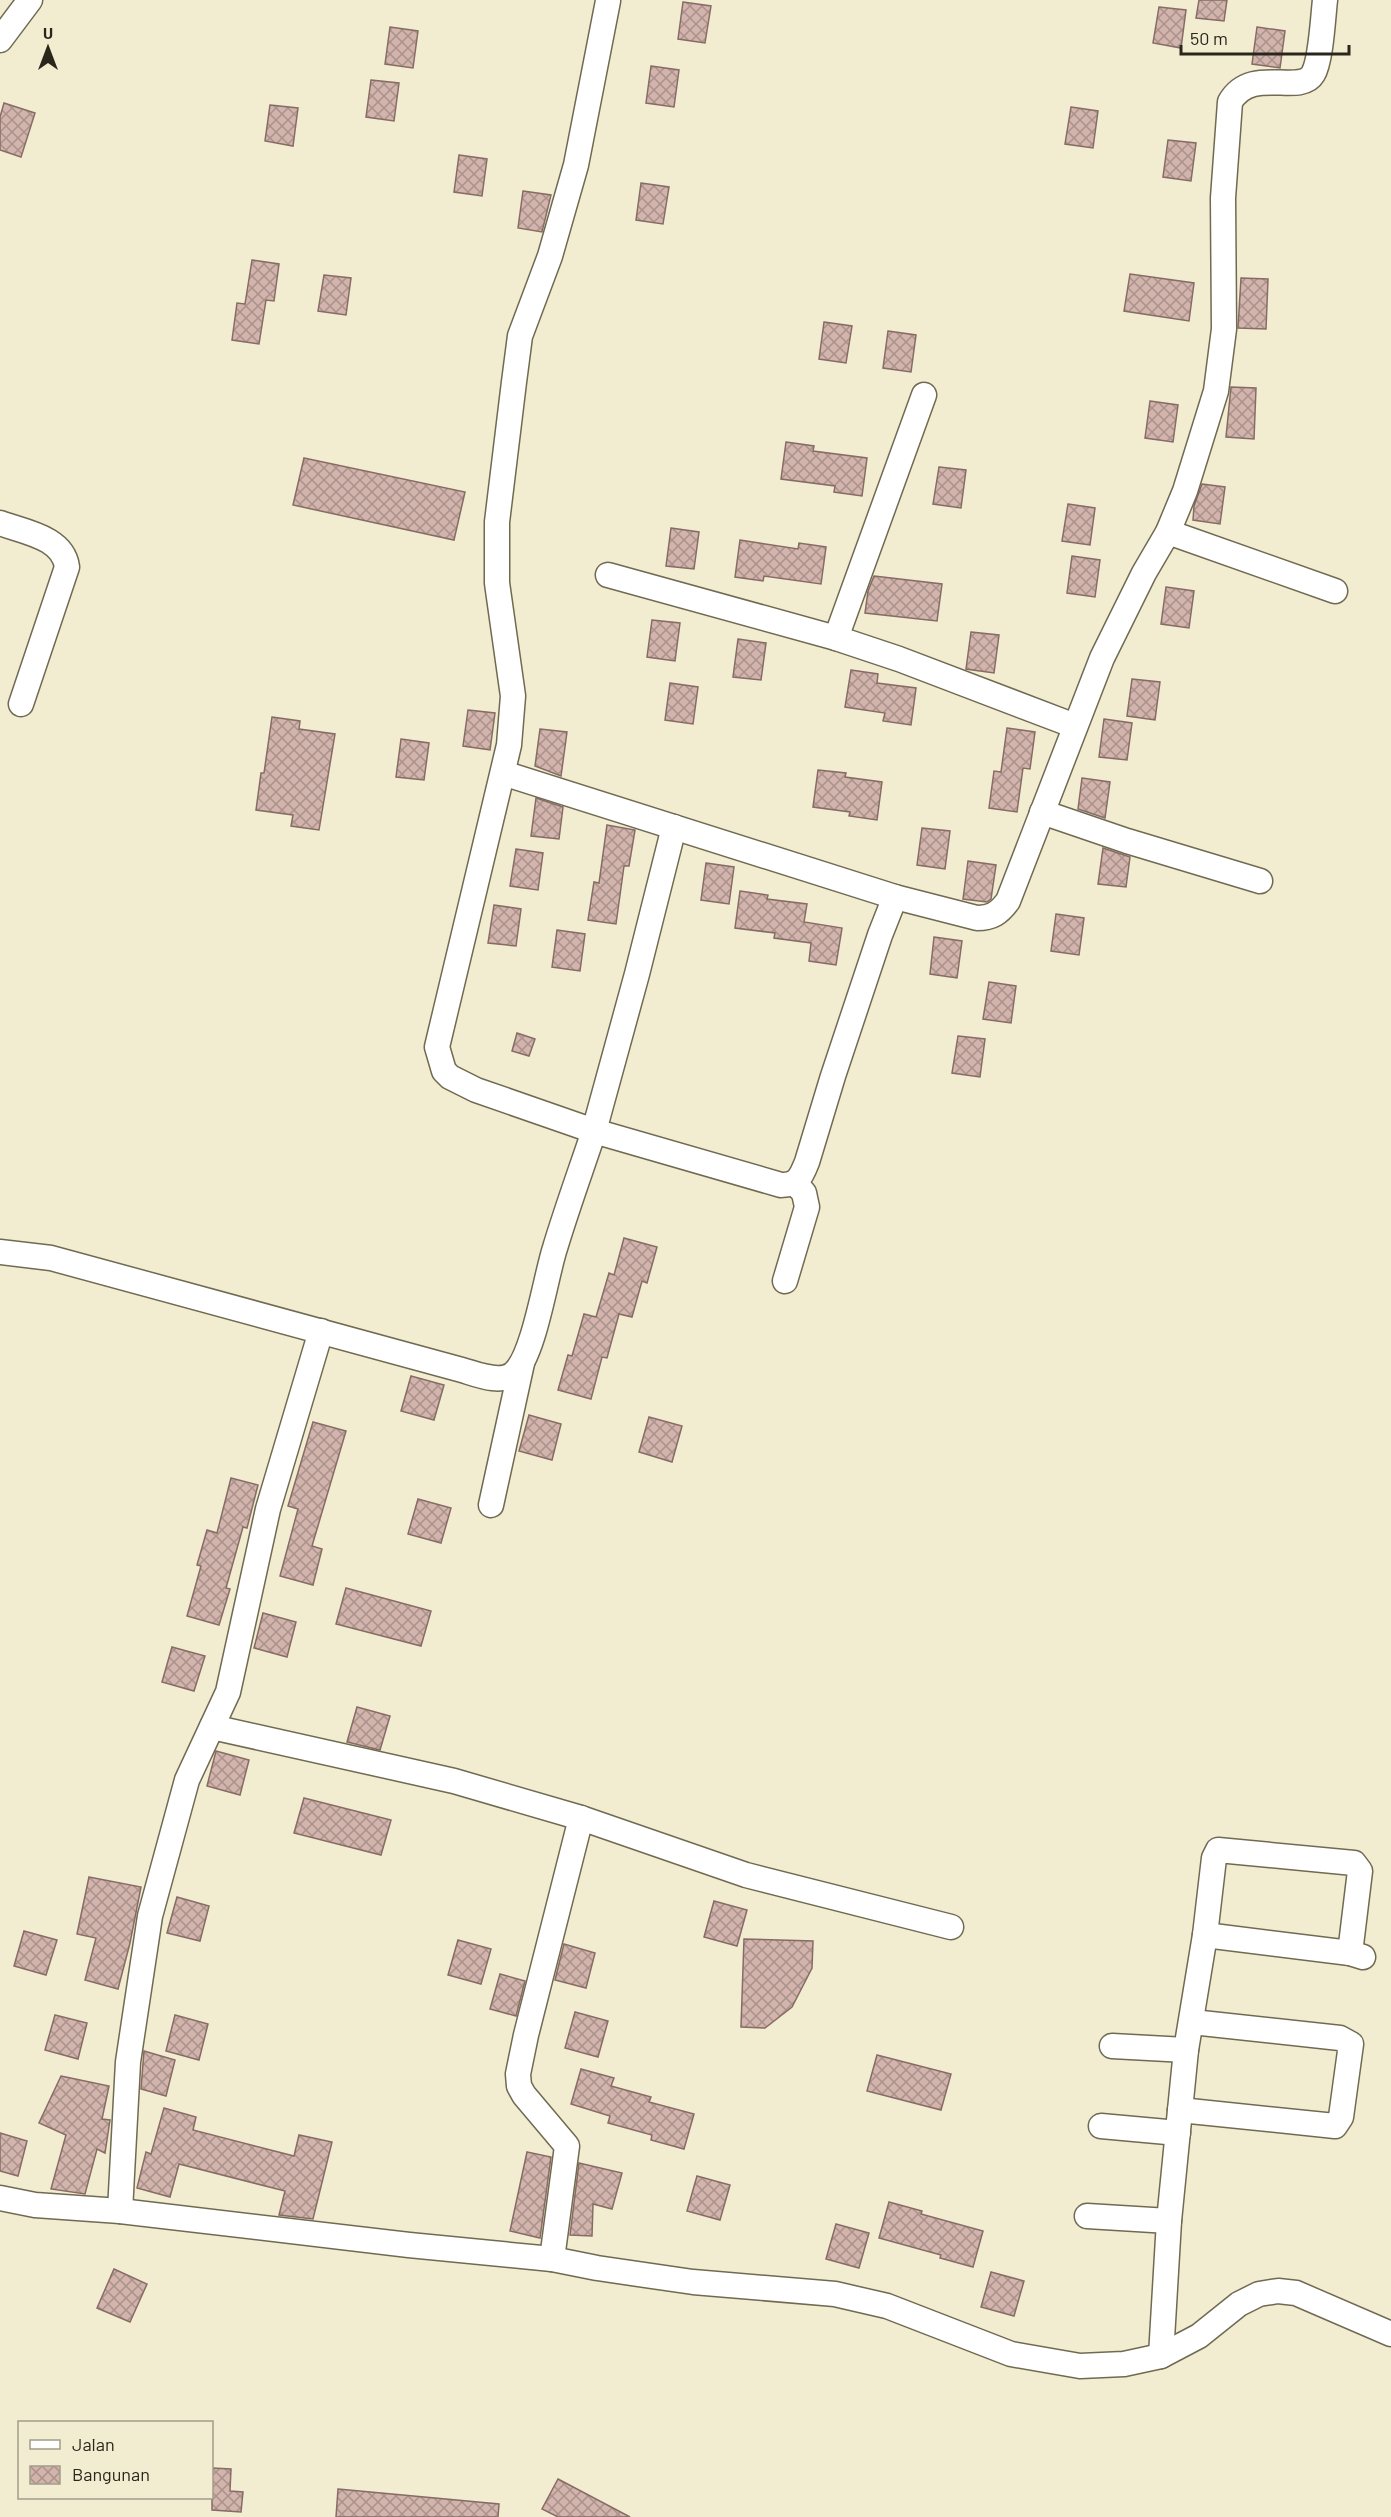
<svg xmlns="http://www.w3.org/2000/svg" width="1391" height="2517" font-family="Barlow,sans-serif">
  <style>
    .building { fill: url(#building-cross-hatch); stroke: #876c65; stroke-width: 1.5 }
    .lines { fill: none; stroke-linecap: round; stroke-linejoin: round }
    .minor-casing { stroke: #706a52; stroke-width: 27 }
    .minor { stroke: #fff; stroke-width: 24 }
  </style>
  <defs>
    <pattern id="building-cross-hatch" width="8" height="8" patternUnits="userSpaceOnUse" patternTransform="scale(1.5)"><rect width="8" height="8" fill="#d2b4ad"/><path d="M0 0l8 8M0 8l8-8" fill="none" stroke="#aa928c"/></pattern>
  </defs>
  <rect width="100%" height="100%" fill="#f2ecd1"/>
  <!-- building -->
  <g class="building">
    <polygon points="1199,0 1227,0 1224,21 1196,18"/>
    <polygon points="683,2 711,6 705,43 678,39"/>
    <polygon points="1159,7 1186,10 1181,48 1153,43"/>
    <polygon points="390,27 418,31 413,68 385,64"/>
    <polygon points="1257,27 1285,31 1280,68 1252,64"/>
    <polygon points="651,66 679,70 674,107 646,103"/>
    <polygon points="371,80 399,83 394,121 366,117"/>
    <polygon points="4,103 35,113 21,157 0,150 0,117"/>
    <polygon points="270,105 298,108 293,146 265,141"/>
    <polygon points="1071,107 1098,111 1093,148 1065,144"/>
    <polygon points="1168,140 1196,143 1191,181 1163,177"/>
    <polygon points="459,155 487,159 482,196 454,192"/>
    <polygon points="641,183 669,187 663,224 636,220"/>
    <polygon points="523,191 551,195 542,232 518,228"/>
    <polygon points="252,260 279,264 274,301 266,300 259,344 232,340 237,303 245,304"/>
    <polygon points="1130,274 1194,283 1189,321 1124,311"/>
    <polygon points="324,275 351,278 346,315 318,311"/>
    <polygon points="1241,278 1268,279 1266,329 1238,328"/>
    <polygon points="824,322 852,326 846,363 819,359"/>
    <polygon points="888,331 916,335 911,372 883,368"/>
    <polygon points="1231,387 1256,388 1254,439 1226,437"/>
    <polygon points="1150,401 1178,405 1173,442 1145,438"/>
    <polygon points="786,442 814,446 813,451 867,458 862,496 834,492 835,486 781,479"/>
    <polygon points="304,458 465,492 454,540 293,505"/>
    <polygon points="939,467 966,470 961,508 933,504"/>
    <polygon points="1202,484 1225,487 1220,524 1193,520 1194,506"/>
    <polygon points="1068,504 1095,508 1090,545 1062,541"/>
    <polygon points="671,528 699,532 694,569 666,566"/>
    <polygon points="740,540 798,549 799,543 826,547 821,584 764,576 763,581 735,577"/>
    <polygon points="1072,556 1100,560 1095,597 1067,593"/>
    <polygon points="874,576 942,584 937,621 865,613 868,591"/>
    <polygon points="1166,587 1194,591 1189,628 1161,624"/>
    <polygon points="652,620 680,623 675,661 647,657"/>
    <polygon points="971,632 999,635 994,673 966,669"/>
    <polygon points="738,639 766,643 761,680 733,677"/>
    <polygon points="851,670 878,674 877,683 916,688 911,725 883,721 885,713 845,707"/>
    <polygon points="1132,679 1160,682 1155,720 1127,716"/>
    <polygon points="670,683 698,687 693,724 665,720"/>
    <polygon points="468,710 495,713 490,750 463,746"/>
    <polygon points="272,717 300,721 299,729 335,734 319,830 291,826 293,815 256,810 261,773 264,773"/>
    <polygon points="1104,719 1132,723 1127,760 1099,757"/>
    <polygon points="1007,728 1035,732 1030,769 1023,768 1017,812 989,808 994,771 1001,772"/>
    <polygon points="540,729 567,732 561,776 535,766"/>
    <polygon points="401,739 429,743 424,780 396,777"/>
    <polygon points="818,770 846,773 845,777 882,782 877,820 849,816 850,812 813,807"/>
    <polygon points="1082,778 1110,782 1105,818 1078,809"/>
    <polygon points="536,798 563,807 559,839 531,836"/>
    <polygon points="607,825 635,830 629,866 624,866 616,924 588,920 594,882 599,883"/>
    <polygon points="922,828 950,831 945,869 917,865"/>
    <polygon points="1103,848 1130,857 1126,887 1098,884"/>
    <polygon points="516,849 543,853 538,890 510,886"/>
    <polygon points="968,861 996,865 991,899 987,902 963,899"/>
    <polygon points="706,863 734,867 729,904 701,900"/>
    <polygon points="740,891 768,895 767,899 807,904 804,922 842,928 836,965 809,961 811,943 774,938 775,933 735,928"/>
    <polygon points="494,905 521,909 516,946 488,943"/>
    <polygon points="1056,914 1084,918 1079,955 1051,951"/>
    <polygon points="557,930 585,934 580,971 552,967"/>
    <polygon points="934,937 962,941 957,978 930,974"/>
    <polygon points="989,982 1016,986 1011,1023 983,1019"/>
    <polygon points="517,1033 535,1039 529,1056 512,1051"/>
    <polygon points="958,1036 985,1039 980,1077 952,1073"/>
    <polygon points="624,1238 657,1247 647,1283 642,1281 632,1317 619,1314 607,1358 602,1357 591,1399 558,1390 568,1355 572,1356 584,1314 596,1317 609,1273 614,1275"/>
    <polygon points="411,1376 444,1385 434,1420 401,1411"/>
    <polygon points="529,1415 561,1424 552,1460 519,1451"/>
    <polygon points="649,1417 682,1426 672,1462 639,1452"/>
    <polygon points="313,1422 346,1431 312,1546 322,1549 313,1585 280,1576 298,1509 288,1506"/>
    <polygon points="231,1478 258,1485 247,1528 243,1527 226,1588 230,1589 219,1625 187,1616 201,1566 197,1565 207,1530 217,1533"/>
    <polygon points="418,1499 451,1508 441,1543 408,1534"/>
    <polygon points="346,1588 431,1611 421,1646 336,1624"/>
    <polygon points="263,1613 296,1622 287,1657 254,1648"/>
    <polygon points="172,1647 205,1656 194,1691 162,1682"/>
    <polygon points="357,1707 390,1716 380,1750 347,1742"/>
    <polygon points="216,1751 249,1760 240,1795 207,1786"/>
    <polygon points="304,1798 391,1820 381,1855 294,1833"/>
    <polygon points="89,1877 141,1887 130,1943 118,1989 85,1980 96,1938 77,1934"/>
    <polygon points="177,1897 209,1906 200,1941 167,1933"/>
    <polygon points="714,1901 747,1910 737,1946 704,1937"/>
    <polygon points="24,1931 57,1940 46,1975 14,1966"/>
    <polygon points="744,1939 813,1941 812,1968 792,2007 765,2028 741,2027"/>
    <polygon points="458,1940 491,1949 481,1984 448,1975"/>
    <polygon points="564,1944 595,1953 586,1988 555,1980"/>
    <polygon points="500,1974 525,1981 516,2016 490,2009"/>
    <polygon points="575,2012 608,2021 598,2057 565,2048"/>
    <polygon points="55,2015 87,2023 78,2059 45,2050"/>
    <polygon points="175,2015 208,2024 199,2060 166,2051"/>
    <polygon points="144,2051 175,2060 166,2096 141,2089"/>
    <polygon points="877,2055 951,2074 941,2110 867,2091"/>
    <polygon points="581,2069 614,2078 611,2086 651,2097 649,2102 694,2114 684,2149 651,2140 652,2135 608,2123 610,2116 571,2104"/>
    <polygon points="61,2076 109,2086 102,2119 110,2120 105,2153 97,2149 85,2194 51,2189 66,2135 39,2123"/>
    <polygon points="164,2108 196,2117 193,2130 294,2156 299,2135 332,2142 313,2219 279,2215 285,2191 179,2164 170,2197 137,2188 146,2152 151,2154"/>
    <polygon points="0,2133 27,2141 18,2176 0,2171"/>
    <polygon points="527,2152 551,2157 540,2238 510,2231"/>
    <polygon points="579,2163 622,2173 612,2209 593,2204 592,2236 570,2235"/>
    <polygon points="697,2176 730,2185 720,2220 687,2211"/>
    <polygon points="889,2202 922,2211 921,2214 983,2231 973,2267 940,2258 941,2255 879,2238"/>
    <polygon points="836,2224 869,2233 859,2268 826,2259"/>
    <polygon points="114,2269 147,2284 130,2322 97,2308"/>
    <polygon points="991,2272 1024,2281 1014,2316 981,2307"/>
    <polygon points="212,2468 231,2469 230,2491 243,2492 241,2512 212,2510"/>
    <polygon points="558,2479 630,2517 558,2517 542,2509"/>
    <polygon points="338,2489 499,2504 498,2517 336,2517"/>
  </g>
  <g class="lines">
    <defs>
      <g id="minor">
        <polyline points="608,1 576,165 550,256 520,336 514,382 497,522 497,583 513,696 509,745 437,1047 444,1071 450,1077 476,1090 594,1131 637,974 674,827"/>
        <polyline points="0,40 30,0"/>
        <path d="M 0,523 C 24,532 63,537 67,567 L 21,704"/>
        <polyline points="1168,532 1335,591"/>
        <polyline points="608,575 836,638 899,659 1075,726"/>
        <polyline points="836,638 924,395"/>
        <polyline points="503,773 895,897"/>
        <polyline points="1042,812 1127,841 1260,881"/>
        <path d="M 0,1252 L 51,1258 L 462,1370 C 476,1374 501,1385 514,1373 C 534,1356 546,1275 555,1248 C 567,1208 581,1170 594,1131 L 781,1185 C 798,1185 801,1177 807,1162 L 833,1076 L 880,935 L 895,897 L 977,918 C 992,918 999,913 1008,901 L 1102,658 L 1144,573 L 1168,532 L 1185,491 L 1216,391 L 1224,329 L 1223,198 L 1230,102 C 1251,65 1300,96 1313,74 C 1321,61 1323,17 1325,0"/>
        <polyline points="785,1281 807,1207 804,1193 795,1183"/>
        <polyline points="491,1505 522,1363"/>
        <polyline points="212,1727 454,1781 581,1818 746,1875 951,1927"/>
        <polyline points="1205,1935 1350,1953 1363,1957"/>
        <polyline points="1112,2046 1186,2050"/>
        <polyline points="1180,2110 1335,2126 1341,2117 1351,2044 1340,2038 1192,2022"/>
        <polyline points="1101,2126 1178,2133"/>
        <polyline points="0,2198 35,2205 120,2211 409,2245 552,2259 597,2268 693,2282 835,2294 887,2306 1011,2354 1080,2366 1124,2364 1161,2356 1199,2336 1239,2304 1259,2294 1278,2291 1296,2293 1391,2334"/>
        <polyline points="120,2211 128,2062 150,1916 187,1780 228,1692 268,1509 321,1331"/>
        <polyline points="1087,2216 1169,2221"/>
        <polyline points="552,2259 567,2146 524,2095 519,2086 518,2074 526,2035 581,1818"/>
        <polyline points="1161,2356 1169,2221 1186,2050 1205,1935 1214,1858 1218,1850 1354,1863 1360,1871 1350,1953"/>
      </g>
    </defs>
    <!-- minor casing -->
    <use href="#minor" class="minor-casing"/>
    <!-- minor -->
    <use href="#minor" class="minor"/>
  </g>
  <!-- legend -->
  <rect x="18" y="2421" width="195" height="78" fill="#f2ecd1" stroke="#a29d89" stroke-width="1.5"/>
  <rect x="30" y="2440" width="30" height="9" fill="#ffffff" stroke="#a29d89" stroke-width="1.5"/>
  <text x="72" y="2451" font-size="18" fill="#29261c">Jalan</text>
  <rect x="30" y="2466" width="30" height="18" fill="url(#building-cross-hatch)" stroke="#a29d89" stroke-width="1.5"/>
  <text x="72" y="2481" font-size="18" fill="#29261c">Bangunan</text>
  <!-- north arrow -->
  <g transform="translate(48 48)" stroke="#f2ecd1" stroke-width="4.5" paint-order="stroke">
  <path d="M0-4.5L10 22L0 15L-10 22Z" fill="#29261c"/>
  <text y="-9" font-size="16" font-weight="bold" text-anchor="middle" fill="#29261c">U</text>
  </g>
  <!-- scale -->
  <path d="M1181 45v9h168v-9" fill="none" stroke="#29261c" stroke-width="3"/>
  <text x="1190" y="45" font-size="18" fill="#29261c" stroke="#f2ecd1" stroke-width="4.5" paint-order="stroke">50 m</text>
</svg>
